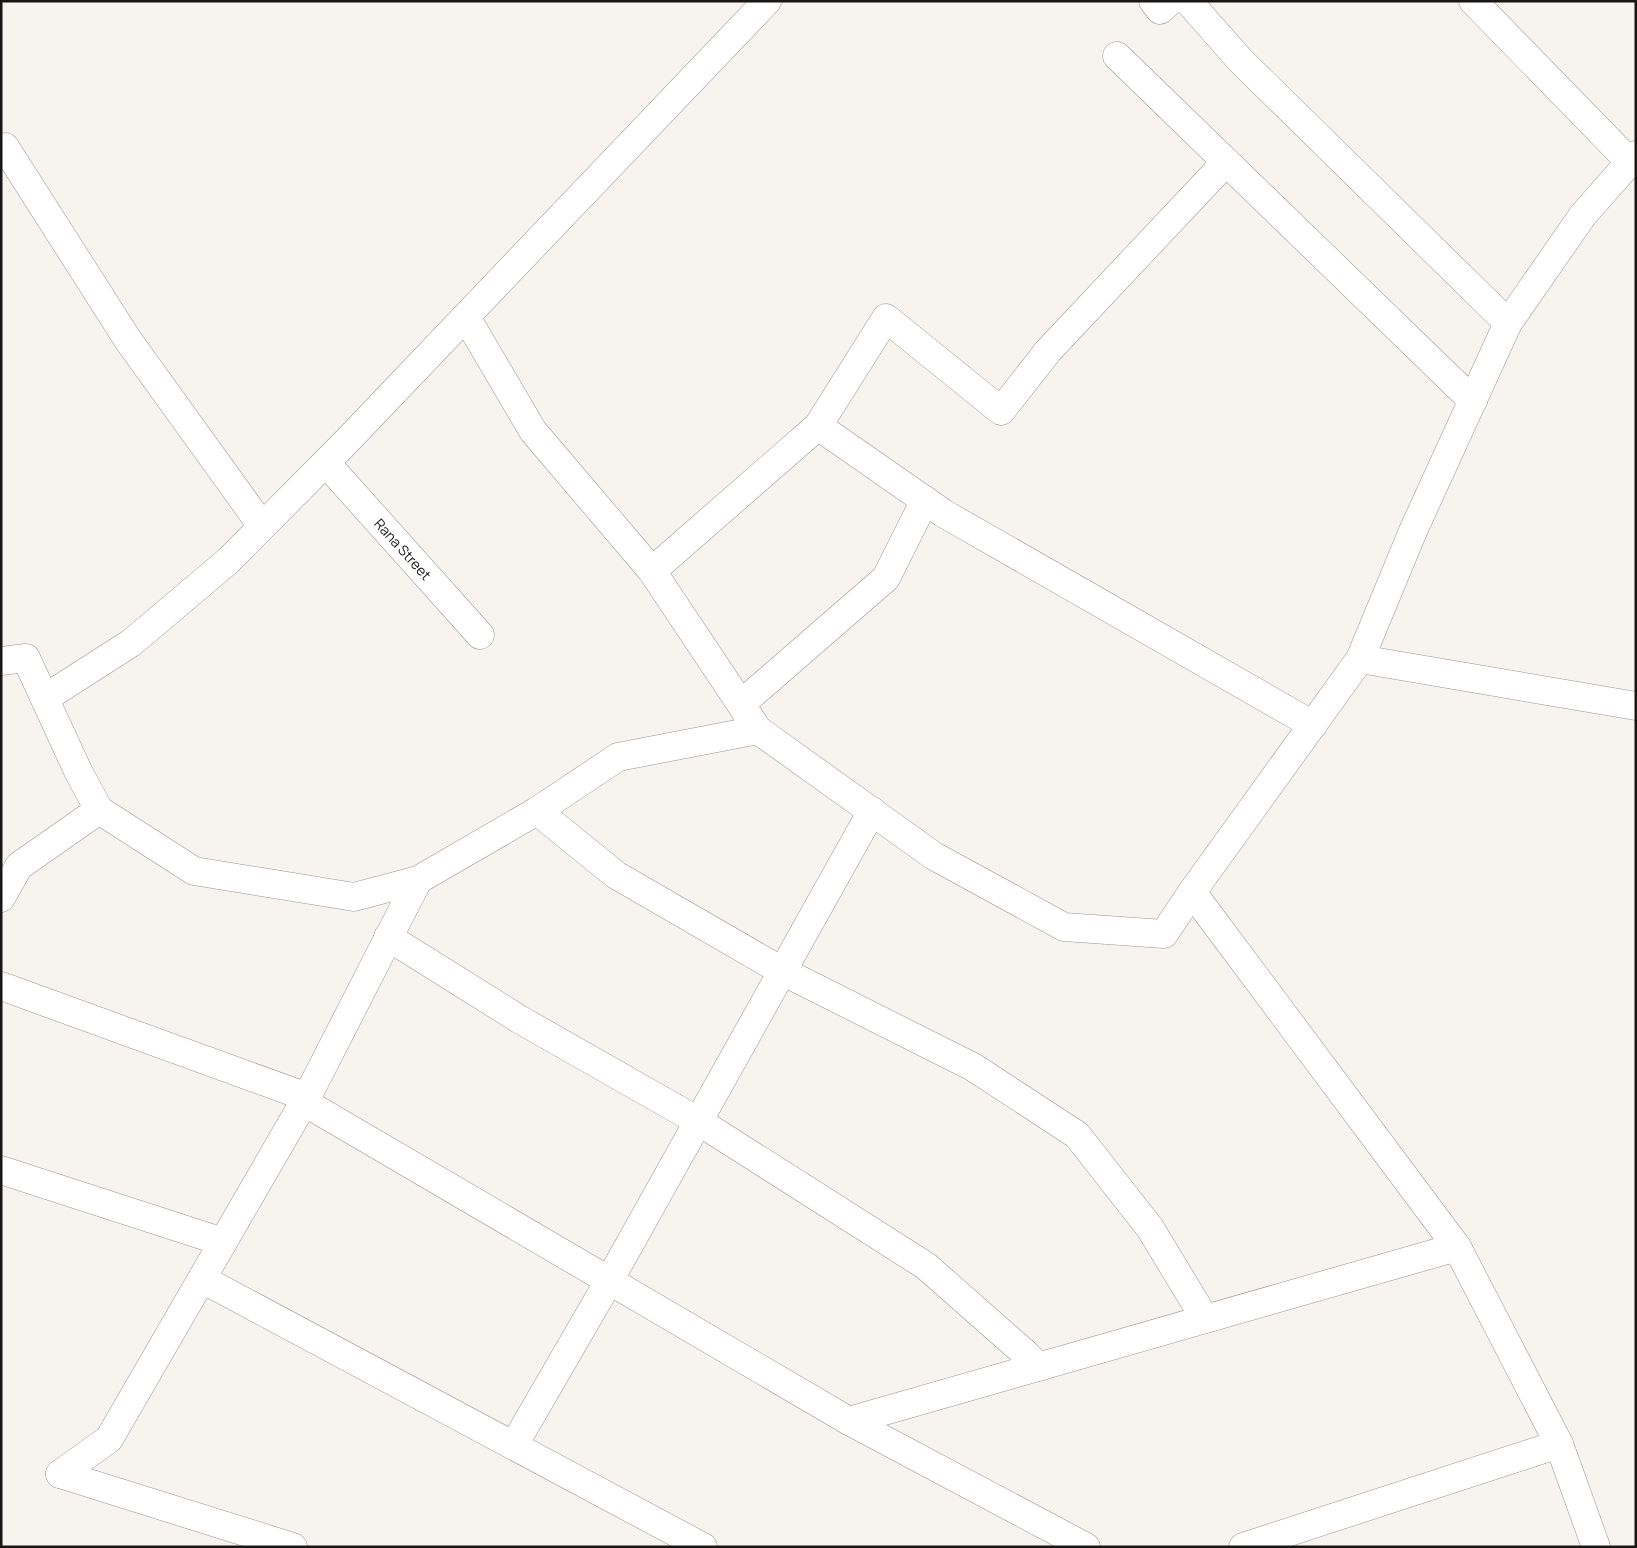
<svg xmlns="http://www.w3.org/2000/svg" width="1637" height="1548" font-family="Manrope,sans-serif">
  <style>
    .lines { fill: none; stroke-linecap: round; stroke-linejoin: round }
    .minor-casing { stroke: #999591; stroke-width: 29 }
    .minor { stroke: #fff; stroke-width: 28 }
    .labels { text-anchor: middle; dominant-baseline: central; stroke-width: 4; stroke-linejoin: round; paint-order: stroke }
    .street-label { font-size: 14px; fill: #181715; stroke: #fff }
  </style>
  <rect width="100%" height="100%" fill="#f7f3ef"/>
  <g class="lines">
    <defs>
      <g id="minor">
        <polyline points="1153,1 1160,10 1170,1"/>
        <polyline points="1188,1 1241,61 1508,323"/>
        <polyline points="1473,1 1630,162"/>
        <polyline points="1117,56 1473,401"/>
        <polyline points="5,147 128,340 262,526"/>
        <polyline points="466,317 533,431 652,571 758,730"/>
        <polyline points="818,426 943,513 1313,725"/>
        <polyline points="326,463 480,635"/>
        <polyline points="652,571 818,426 886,318 1001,411 1048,351 1226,162"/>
        <polyline points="1360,659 1636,706"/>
        <polyline points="1,661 26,658 78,771 99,810 194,871 354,897 418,880 537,811 618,757 758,730 934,856 1064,927 1164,934 1192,892 1360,659 1413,531 1508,323 1583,215 1636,155"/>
        <polyline points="45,698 131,643 228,561 346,442 767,1"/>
        <polyline points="741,704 886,578 925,500"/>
        <polyline points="537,811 616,875 782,971 973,1067 1077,1135 1150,1228 1205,1319"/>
        <polyline points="1192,892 1457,1247 1559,1444 1596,1547"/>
        <polyline points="1,898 19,866 99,810"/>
        <polyline points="388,937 519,1019 698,1121 926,1266 1027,1355 1038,1367"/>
        <polyline points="1,986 307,1097"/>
        <polyline points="304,1102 849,1421 1086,1547"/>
        <polyline points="1,1170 223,1242"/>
        <polyline points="202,1279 703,1547"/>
        <polyline points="849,1421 1457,1247"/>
        <polyline points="514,1445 609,1281 872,811"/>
        <polyline points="60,1474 109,1439 307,1097 418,880"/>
        <polyline points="60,1474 293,1547"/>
        <polyline points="1243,1547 1559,1444"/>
      </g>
    </defs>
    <!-- minor casing -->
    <use href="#minor" class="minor-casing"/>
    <!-- minor -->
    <use href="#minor" class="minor"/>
  </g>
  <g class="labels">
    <!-- street labels -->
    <g class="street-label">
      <text transform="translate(403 549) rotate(48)">Rana Street</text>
    </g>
  </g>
  <!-- border -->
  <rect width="1637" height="1548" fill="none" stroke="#181715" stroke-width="5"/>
</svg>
